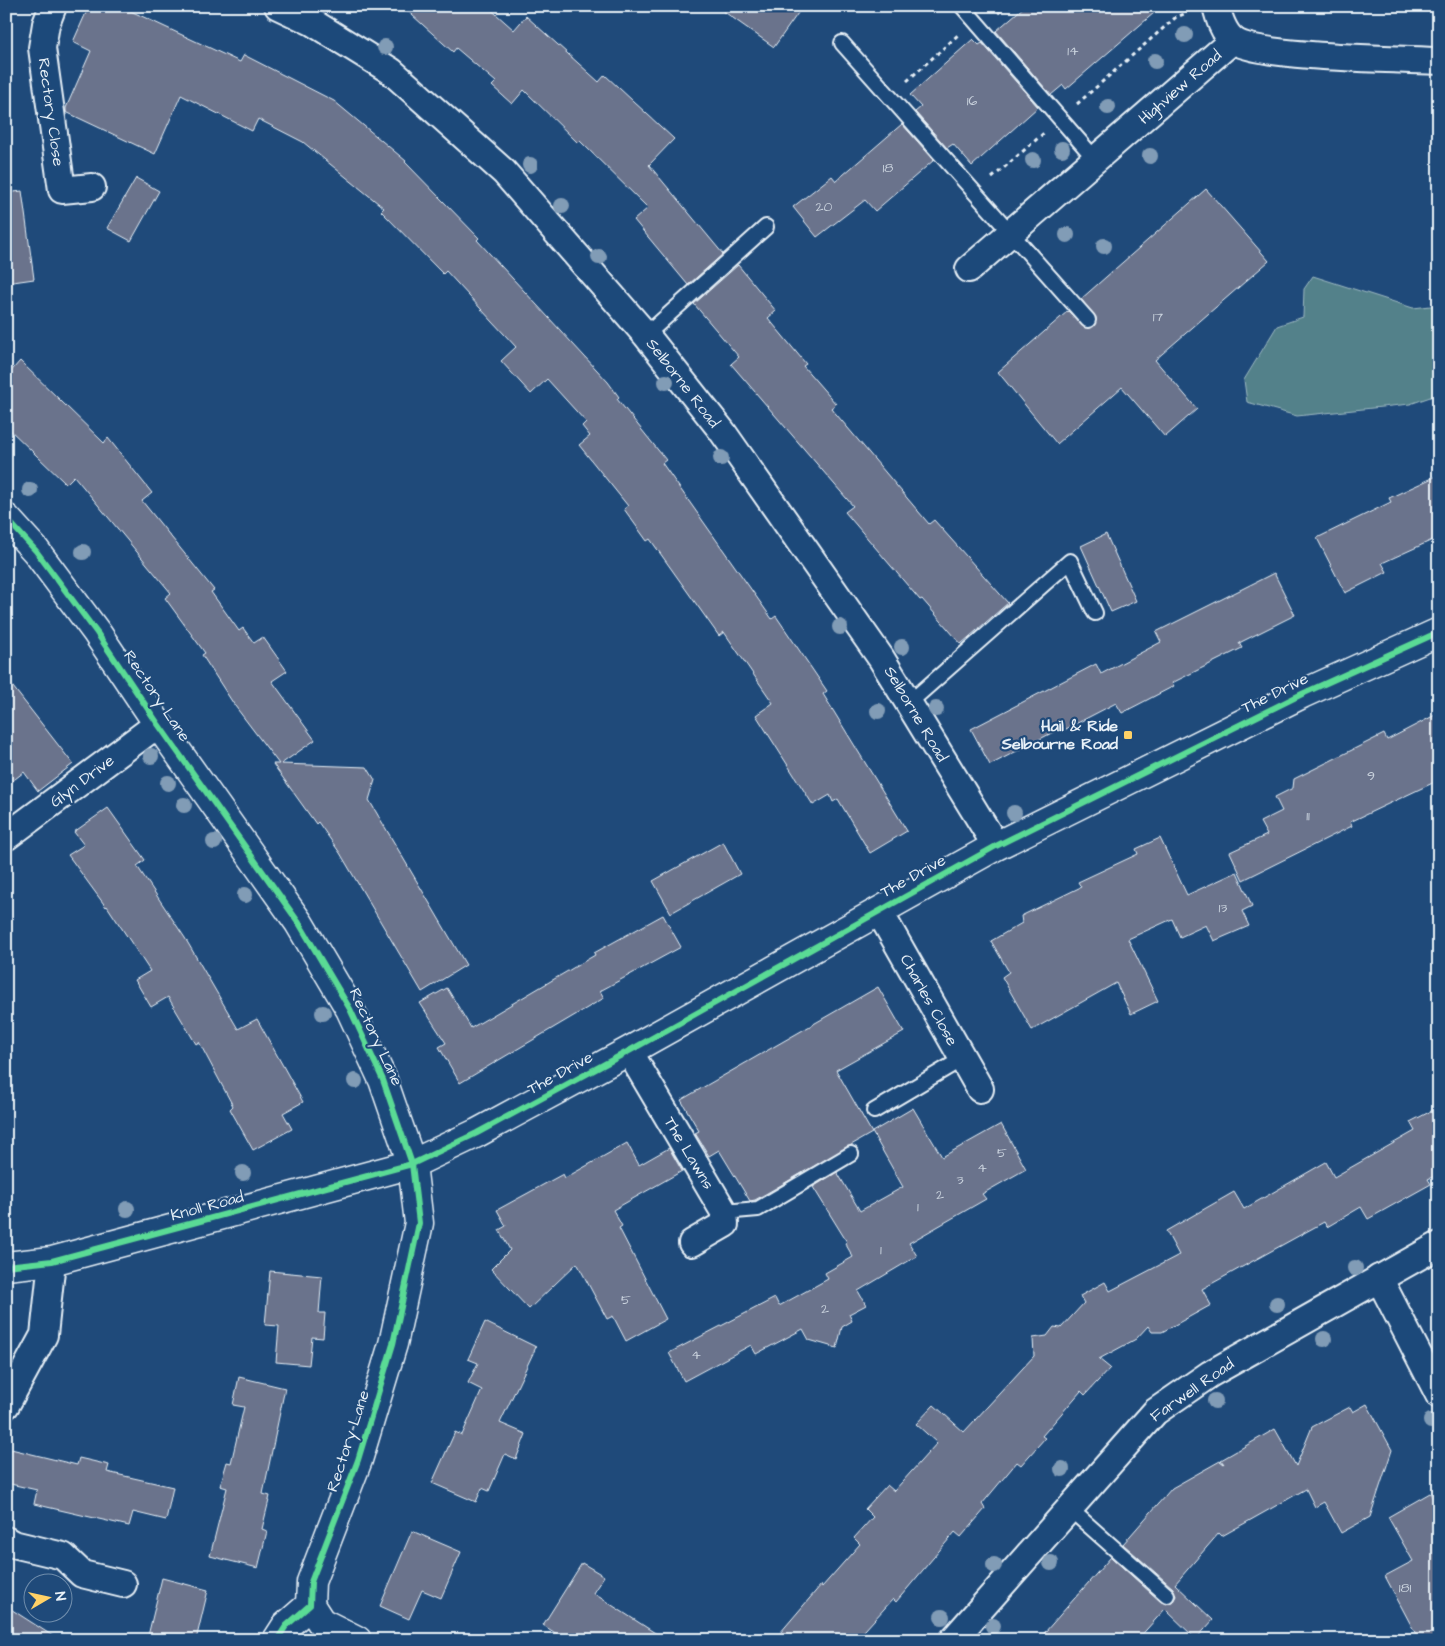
<svg xmlns="http://www.w3.org/2000/svg" width="1445" height="1646" font-family="'Architects Daughter',sans-serif">
  <style>
    .green { fill: #53818a; stroke: #9eb9c1 }
    .building { fill: #6b738c; stroke: #e8f1f8 }
    .lines { fill: none; stroke-linecap: round; stroke-linejoin: round }
    .lane-casing { stroke: #e8f1f8; stroke-width: 18 }
    .street-casing { stroke: #e8f1f8; stroke-width: 30 }
    .secondary-casing { stroke: #e8f1f8; stroke-width: 31 }
    .path { stroke: #e8f1f8; stroke-width: 3; stroke-dasharray: 4 4; stroke-linecap: butt }
    .lane { stroke: #1f4a7a; stroke-width: 14 }
    .street { stroke: #1f4a7a; stroke-width: 26 }
    .secondary { stroke: #1f4a7a; stroke-width: 28 }
    .cycleway-casing { stroke: #1f4a7a; stroke-width: 9 }
    .cycleway { stroke: #5adb95; stroke-width: 6 }
    .tree { fill: #819cb6 }
    .poi-dot { fill: #ffd166; stroke: #1f4a7a; stroke-width: 2 }
    .labels { text-anchor: middle; dominant-baseline: central; stroke-width: 4.5; stroke-linejoin: round; paint-order: stroke }
    .number-label { font-size: 14px; fill: #c9d2dd }
    .street-label { font-size: 16px; fill: #e8f1f8; stroke: #1f4a7a }
    .poi-label { font-size: 16px; font-weight: bold; fill: #e8f1f8; stroke: #1f4a7a; text-anchor: end }
  </style>
  <rect width="100%" height="100%" fill="#1f4a7a"/>
  <filter id="ink" filterUnits="userSpaceOnUse"><feTurbulence type="fractalNoise" baseFrequency=".02" numOctaves="2"/><feDisplacementMap in="SourceGraphic" scale="10" xChannelSelector="R" yChannelSelector="G"/><feConvolveMatrix kernelMatrix="1 2 1 2 8 2 1 2 1" color-interpolation-filters="sRGB"/></filter>
  <g filter="url(#ink)">
    <!-- green -->
    <polygon class="green" points="1313,276 1413,308 1439,305 1439,394 1410,404 1297,416 1247,402 1244,380 1277,326 1303,317 1304,289"/>
    <!-- building -->
    <g class="building">
      <polygon points="89,6 120,6 240,62 244,55 334,101 406,161 405,162 479,238 477,240 608,382 619,397 617,399 666,460 662,463 772,619 776,616 827,691 823,694 907,831 870,853 838,799 833,802 830,795 813,805 756,715 773,703 724,632 719,636 650,539 647,541 624,509 628,506 579,445 590,436 582,426 586,422 547,379 531,394 501,361 516,347 446,271 443,274 381,211 384,208 303,142 258,119 252,131 181,95 155,154 66,112 66,108 91,51 73,42"/>
      <polygon points="402,6 487,6 514,30 526,16 599,82 605,75 674,139 649,165 723,254 688,285 634,220 648,208 580,141 578,143 524,90 512,104 492,86 496,82 456,48 453,52"/>
      <polygon points="716,6 803,6 774,47"/>
      <polygon points="1025,6 1162,6 1066,89 1063,85 1051,95 996,31"/>
      <polygon points="973,39 979,45 982,43 1038,107 972,166 953,144 947,148 915,112 921,107 910,95"/>
      <polygon points="902,124 934,160 875,211 865,200 817,237 793,207 832,176 836,181"/>
      <polygon points="136,178 159,191 131,241 107,228"/>
      <polygon points="1206,189 1269,261 1155,360 1197,409 1165,437 1122,387 1057,444 998,372 1068,311 1085,328 1094,326 1096,318 1081,299"/>
      <polygon points="22,191 34,279 6,283 6,193"/>
      <polygon points="738,265 776,311 768,318 806,364 803,366 836,404 831,408 929,524 934,520 1008,603 961,644 922,599 920,600 845,512 853,506 731,364 739,357 694,304"/>
      <polygon points="20,361 104,443 108,438 152,493 142,501 214,590 211,592 239,631 243,628 254,643 263,637 287,671 272,681 315,740 281,764 367,767 375,780 369,800 466,965 422,992 340,853 318,822 316,824 273,764 279,764 235,706 202,655 205,653 165,598 171,593 74,476 66,484 6,426 6,377"/>
      <polygon points="1439,475 1439,537 1382,563 1387,572 1345,593 1317,538 1391,502 1389,498"/>
      <polygon points="1106,534 1136,601 1111,612 1081,546"/>
      <polygon points="1274,573 1295,615 1239,643 1242,648 1172,683 1174,686 1122,713 1116,703 1064,730 1063,727 990,765 971,729 1096,664 1101,674 1161,642 1156,632"/>
      <polygon points="6,678 73,764 38,791 24,772 6,786"/>
      <polygon points="1439,713 1439,780 1350,822 1352,826 1243,880 1230,852 1267,835 1260,822 1282,811 1275,797 1293,788 1294,779 1384,734 1387,740"/>
      <polygon points="108,808 145,860 137,866 185,938 238,1029 257,1019 303,1102 283,1113 292,1129 253,1150 230,1109 233,1106 199,1042 196,1044 168,997 151,1007 135,980 150,971 107,906 106,907 68,855 84,845 74,832"/>
      <polygon points="1160,838 1187,895 1237,872 1252,906 1242,911 1249,926 1214,941 1206,925 1180,937 1172,919 1128,939 1158,1001 1131,1014 1116,983 1032,1030 1002,977 1009,972 991,941 1022,923 1021,916 1081,887 1078,882 1138,854 1136,849"/>
      <polygon points="723,842 740,874 671,913 653,881"/>
      <polygon points="663,915 681,947 600,991 604,998 460,1083 439,1047 446,1043 420,1003 447,988 471,1028 595,955 594,953"/>
      <polygon points="878,987 904,1032 836,1070 872,1133 755,1200 750,1201 719,1150 709,1156 695,1133 699,1131 681,1100"/>
      <polygon points="1439,1107 1439,1174 1428,1179 1431,1184 1368,1219 1361,1207 1327,1227 1324,1222 1202,1289 1211,1305 1162,1332 1152,1332 1148,1326 1136,1339 1099,1359 1110,1368 1085,1395 1081,1391 1042,1436 1045,1438 1021,1465 1017,1462 982,1504 985,1509 961,1537 955,1532 896,1602 893,1599 856,1640 774,1640 821,1585 822,1587 860,1544 854,1538 873,1517 865,1509 887,1485 894,1491 937,1443 916,1424 934,1405 964,1432 1034,1356 1033,1338 1047,1336 1054,1327 1061,1328 1084,1303 1080,1296 1105,1282 1110,1291 1179,1255 1166,1231 1234,1192 1244,1209 1326,1162 1334,1177 1415,1131 1410,1122"/>
      <polygon points="913,1108 942,1157 1001,1124 1026,1169 982,1194 986,1199 909,1243 917,1256 858,1291 866,1305 849,1314 852,1321 842,1327 837,1348 809,1340 803,1329 756,1354 751,1345 684,1381 669,1353 775,1298 779,1306 828,1279 825,1273 853,1257 845,1243 847,1242 813,1187 837,1172 860,1211 903,1187 872,1132"/>
      <polygon points="627,1143 639,1165 669,1148 682,1171 613,1210 622,1226 619,1228 666,1319 626,1341 613,1316 607,1319 577,1263 529,1309 491,1269 510,1250 499,1230 506,1226 497,1210 563,1174 565,1178"/>
      <polygon points="270,1271 322,1276 319,1313 325,1313 323,1338 312,1337 309,1365 276,1362 279,1326 265,1325"/>
      <polygon points="485,1322 536,1347 500,1423 526,1434 516,1459 505,1454 489,1491 482,1488 476,1502 432,1483 455,1432 462,1435 482,1390 468,1383 478,1363 468,1359"/>
      <polygon points="239,1377 285,1388 263,1494 270,1496 262,1529 267,1531 258,1568 210,1556 227,1488 220,1486 227,1462 231,1463 244,1407 233,1405"/>
      <polygon points="1367,1404 1392,1450 1370,1517 1341,1533 1324,1502 1315,1507 1306,1489 1222,1536 1219,1533 1175,1584 1213,1620 1196,1639 1165,1609 1137,1640 1038,1640 1111,1557 1161,1602 1166,1604 1173,1601 1176,1596 1173,1588 1123,1544 1172,1488 1220,1461 1224,1464 1221,1460 1275,1429 1296,1466 1312,1427 1350,1407 1353,1412"/>
      <polygon points="11,1449 77,1465 79,1458 109,1465 107,1472 173,1487 166,1520 133,1512 129,1526 34,1504 37,1490 6,1483 6,1470"/>
      <polygon points="1430,1493 1439,1508 1439,1640 1419,1640 1385,1576 1413,1561 1388,1517"/>
      <polygon points="412,1531 461,1552 441,1598 422,1590 409,1619 380,1606"/>
      <polygon points="582,1563 604,1576 593,1593 666,1640 566,1640 543,1625"/>
      <polygon points="162,1578 208,1590 196,1640 147,1640"/>
      <polygon points="6,1606 59,1640 6,1640"/>
    </g>
    <g class="lines">
      <defs>
        <g id="lane">
          <polyline points="962,6 1096,160"/>
          <polyline points="842,43 1088,320"/>
          <polyline points="646,335 766,227"/>
          <polyline points="909,703 1070,561 1095,613"/>
          <polyline points="874,1111 962,1059"/>
          <polyline points="724,1212 758,1209 851,1154"/>
          <polyline points="1070,1509 1167,1595"/>
        </g>
        <g id="street">
          <polyline points="53,6 46,24 42,48 62,190 92,187"/>
          <polyline points="278,6 312,22 391,71 504,172 646,335 722,431 881,658 996,846"/>
          <path d="M 1216,6 C 1219,18 1223,32 1233,40 C 1256,58 1402,59 1439,61"/>
          <polyline points="969,269 1233,40"/>
          <polyline points="6,837 158,724"/>
          <polyline points="879,911 980,1089"/>
          <polyline points="629,1051 724,1212 725,1224 692,1243"/>
          <polyline points="1379,1278 1439,1395"/>
          <polyline points="6,1405 44,1335 52,1261"/>
          <polyline points="6,1540 13,1544 63,1556 82,1574 123,1584"/>
          <polyline points="953,1640 1155,1412 1210,1374 1439,1245"/>
        </g>
        <g id="secondary">
          <polyline points="6,518 36,551 97,633 158,724 299,923 350,1009 383,1080 412,1164 419,1223 393,1344 358,1460 311,1582 310,1605 286,1626 277,1640"/>
          <polyline points="6,1266 52,1261 412,1164 477,1133 629,1051 996,846 1302,694 1439,632"/>
          <polyline points="310,1605 321,1622 357,1640"/>
        </g>
      </defs>
      <!-- lane casing -->
      <use href="#lane" class="lane-casing"/>
      <!-- street casing -->
      <use href="#street" class="street-casing"/>
      <!-- secondary casing -->
      <use href="#secondary" class="secondary-casing"/>
      <!-- path -->
      <g class="path">
        <polyline points="998,13 1006,6"/>
        <polyline points="907,81 958,35"/>
        <polyline points="1077,104 1176,17 1187,13"/>
        <polyline points="992,178 1044,133"/>
      </g>
      <!-- lane -->
      <use href="#lane" class="lane"/>
      <!-- street -->
      <use href="#street" class="street"/>
      <!-- secondary -->
      <use href="#secondary" class="secondary"/>
      <defs>
        <g id="cycleway">
          <polyline points="6,518 36,551 97,633 158,724 299,923 350,1009 383,1080 412,1164 419,1223 393,1344 358,1460 311,1582 310,1605 286,1626 277,1640"/>
          <polyline points="6,1266 52,1261 412,1164 477,1133 629,1051 996,846 1302,694 1439,632"/>
        </g>
      </defs>
      <!-- cycleway casing -->
      <use href="#cycleway" class="cycleway-casing"/>
      <!-- cycleway -->
      <use href="#cycleway" class="cycleway"/>
    </g>
    <!-- trees -->
    <g class="tree">
      <circle cx="1185" cy="35" r="8"/>
      <circle cx="385" cy="47" r="8"/>
      <circle cx="1155" cy="61" r="8"/>
      <circle cx="1108" cy="107" r="8"/>
      <circle cx="1062" cy="149" r="8"/>
      <circle cx="1150" cy="156" r="8"/>
      <circle cx="1033" cy="160" r="8"/>
      <circle cx="530" cy="165" r="8"/>
      <circle cx="562" cy="206" r="8"/>
      <circle cx="1067" cy="235" r="8"/>
      <circle cx="1104" cy="246" r="8"/>
      <circle cx="599" cy="257" r="8"/>
      <circle cx="666" cy="382" r="8"/>
      <circle cx="721" cy="458" r="8"/>
      <circle cx="30" cy="490" r="8"/>
      <circle cx="83" cy="552" r="8"/>
      <circle cx="840" cy="627" r="8"/>
      <circle cx="902" cy="647" r="8"/>
      <circle cx="936" cy="709" r="8"/>
      <circle cx="878" cy="711" r="8"/>
      <circle cx="151" cy="756" r="8"/>
      <circle cx="168" cy="783" r="8"/>
      <circle cx="184" cy="805" r="8"/>
      <circle cx="1014" cy="813" r="8"/>
      <circle cx="214" cy="842" r="8"/>
      <circle cx="245" cy="895" r="8"/>
      <circle cx="323" cy="1013" r="8"/>
      <circle cx="355" cy="1081" r="8"/>
      <circle cx="243" cy="1173" r="8"/>
      <circle cx="127" cy="1209" r="8"/>
      <circle cx="1355" cy="1268" r="8"/>
      <circle cx="1277" cy="1304" r="8"/>
      <circle cx="1324" cy="1339" r="8"/>
      <circle cx="1215" cy="1401" r="8"/>
      <circle cx="1431" cy="1421" r="8"/>
      <circle cx="1062" cy="1469" r="8"/>
      <circle cx="1051" cy="1563" r="8"/>
      <circle cx="994" cy="1565" r="8"/>
      <circle cx="942" cy="1617" r="8"/>
      <circle cx="993" cy="1626" r="8"/>
    </g>
  </g>
  <!-- markers -->
  <rect class="poi-dot" x="1123" y="730" width="10" height="10" rx="2.5"/>
  <g class="labels">
    <!-- number labels -->
    <g class="number-label">
      <text x="1073" y="51">14</text>
      <text x="972" y="101">16</text>
      <text x="888" y="168">18</text>
      <text x="824" y="207">20</text>
      <text x="1158" y="317">17</text>
      <text x="1371" y="776">9</text>
      <text x="1308" y="816">11</text>
      <text x="1223" y="908">13</text>
      <text x="1002" y="1153">5</text>
      <text x="982" y="1168">4</text>
      <text x="960" y="1180">3</text>
      <text x="940" y="1195">2</text>
      <text x="918" y="1207">1</text>
      <text x="881" y="1250">1</text>
      <text x="626" y="1300">5</text>
      <text x="825" y="1309">2</text>
      <text x="696" y="1355">4</text>
      <text x="1405" y="1588">181</text>
    </g>
    <!-- street labels -->
    <g class="street-label">
      <text transform="translate(1180 87) rotate(-41)">Highview Road</text>
      <text transform="translate(51 112) rotate(82)">Rectory Close</text>
      <text transform="translate(683 383) rotate(52)">Selborne Road</text>
      <text transform="translate(1275 693) rotate(-26)">The Drive</text>
      <text transform="translate(157 696) rotate(56)">Rectory Lane</text>
      <text transform="translate(916 714) rotate(59)">Selborne Road</text>
      <text transform="translate(82 781) rotate(-37)">Glyn Drive</text>
      <text transform="translate(913 876) rotate(-29)">The Drive</text>
      <text transform="translate(929 1000) rotate(61)">Charles Close</text>
      <text transform="translate(376 1037) rotate(65)">Rectory Lane</text>
      <text transform="translate(560 1073) rotate(-29)">The Drive</text>
      <text transform="translate(689 1153) rotate(59)">The Lawns</text>
      <text transform="translate(207 1206) rotate(-15)">Knoll Road</text>
      <text transform="translate(1192 1390) rotate(-35)">Farwell Road</text>
      <text transform="translate(348 1441) rotate(-72)">Rectory Lane</text>
    </g>
    <!-- poi labels -->
    <g class="poi-label">
      <text x="1118" y="726">Hail &amp; Ride<tspan x="1118" dy="18">Selbourne Road</tspan></text>
    </g>
  </g>
  <!-- margin -->
  <rect width="1445" height="1646" fill="none" stroke="#1f4a7a" stroke-width="25"/>
  <rect x="12" y="12" width="1420" height="1621" fill="none" stroke="#e8f1f8" stroke-width="2" filter="url(#ink)"/>
  <!-- north arrow -->
  <g transform="translate(48 1598) rotate(81)"><circle r="24" fill="#1f4a7a" stroke="#6f8dac"/>
  <path d="M0-4L9 19L0 12L-9 19Z" fill="#ffd166"/>
  <text y="-8" font-size="14" font-weight="bold" text-anchor="middle" fill="#e8f1f8">N</text>
  </g>
</svg>
